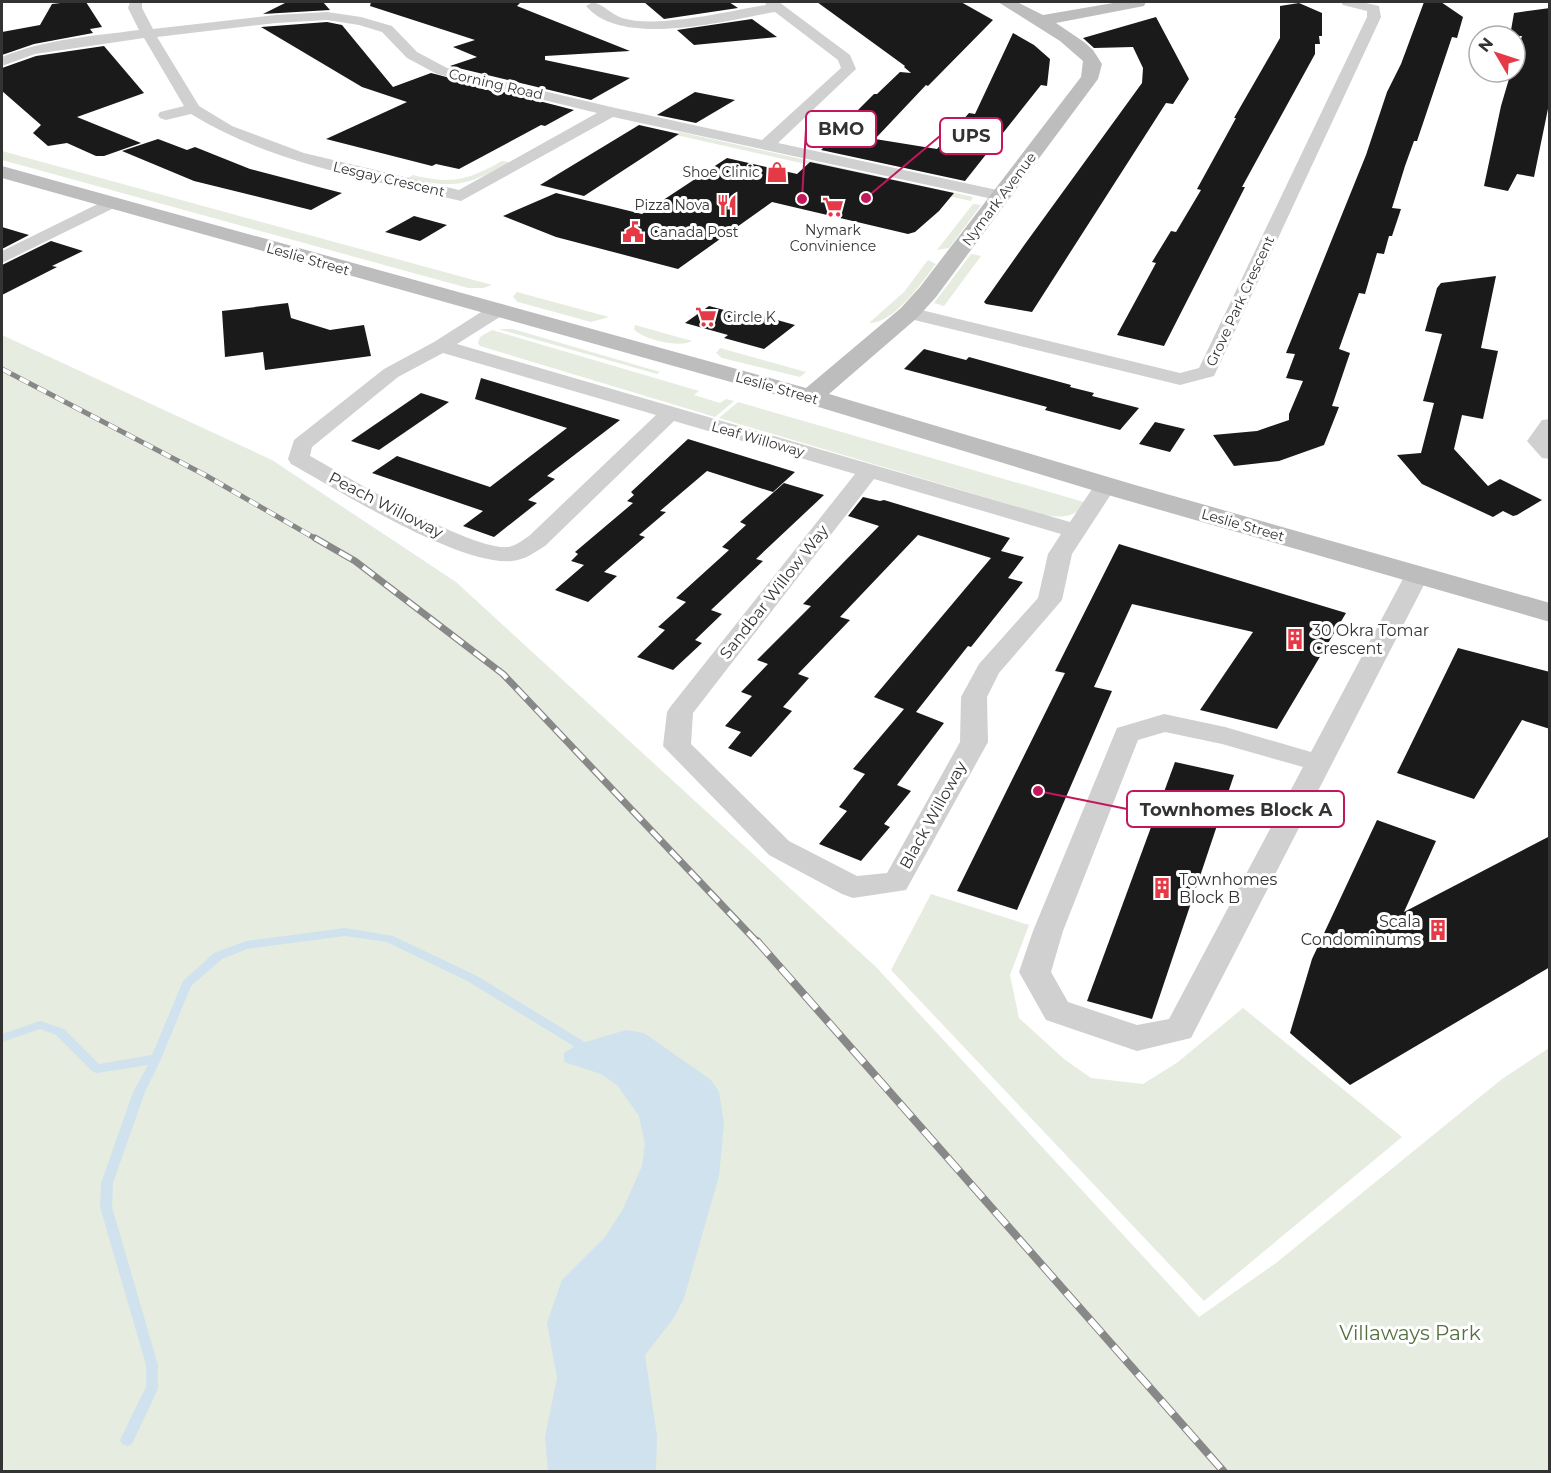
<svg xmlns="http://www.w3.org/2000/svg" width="1551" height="1473" font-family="Montserrat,sans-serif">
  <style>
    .green { fill: #e6ecdf }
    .water { fill: #cfe2ee }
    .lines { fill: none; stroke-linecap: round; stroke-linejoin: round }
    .stream { fill: #cfe2ee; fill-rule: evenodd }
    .building { fill: #1a1a1a }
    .street { fill: #d0d0d0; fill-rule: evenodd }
    .secondary { fill: #bdbdbd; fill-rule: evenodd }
    .rail-far2-casing { stroke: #888; stroke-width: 5 }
    .rail-far1-casing { stroke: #888; stroke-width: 7 }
    .rail-casing { stroke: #888; stroke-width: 8 }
    .rail-far2 { stroke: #fff; stroke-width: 4; stroke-dasharray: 10; stroke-linecap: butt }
    .rail-far1 { stroke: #fff; stroke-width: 4.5; stroke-dasharray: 14; stroke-linecap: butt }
    .rail { stroke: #fff; stroke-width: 6; stroke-dasharray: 18; stroke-linecap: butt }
    .labels { text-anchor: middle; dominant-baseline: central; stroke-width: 6; stroke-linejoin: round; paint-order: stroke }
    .far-street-label { font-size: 14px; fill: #333; stroke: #fff }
    .far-poi-label { font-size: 14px; fill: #333; stroke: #fff; text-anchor: end }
    .street-label { font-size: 16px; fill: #333; stroke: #fff }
    .poi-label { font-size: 16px; fill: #333; stroke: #fff; text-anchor: start }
    .near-park-label { font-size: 20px; fill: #56703f; stroke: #fff }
    .leader { fill: none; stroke: #c2185b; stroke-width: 2 }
    .callout-dot { fill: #c2185b; stroke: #fff; stroke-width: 2 }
    .callout { fill: #fff; stroke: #c2185b; stroke-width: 2 }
    .callout-label { font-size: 18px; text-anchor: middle; font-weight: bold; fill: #333 }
  </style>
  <rect width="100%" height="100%" fill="#fff"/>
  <!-- green -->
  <g class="green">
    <polygon points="680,132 973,197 971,201 676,135"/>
    <polygon points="2,151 492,285 483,288 468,288 2,160"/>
    <path d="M 502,161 L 509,162 C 468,186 454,189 408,178 L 413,175 C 452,185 468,180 502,161 Z"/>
    <polygon points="973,204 981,205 949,248 937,250"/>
    <polygon points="971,254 981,256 944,306 934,303"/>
    <path d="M 928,260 L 936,264 C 922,282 894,324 869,323 L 904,292 Z"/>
    <polygon points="517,292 609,317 591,322 518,302 513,297"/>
    <path d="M 635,325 L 692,341 C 680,348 643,340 634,329 Z"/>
    <polygon points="498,329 513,329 660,372 657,374"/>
    <polygon points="492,330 699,391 694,395 720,403 726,399 734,401 715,417 480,346 478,343 480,337"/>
    <polygon points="2,335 272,460 456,582 876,967 1199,1317 1276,1263 1502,1079 1549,1048 1549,1471 2,1472"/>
    <polygon points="720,348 806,372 800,377 722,358 716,353"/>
    <path d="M 738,402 L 1084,502 C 1077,518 1061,518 1045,515 L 719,418 Z"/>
    <polygon points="931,894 1029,925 1010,975 1019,1018 1064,1059 1091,1078 1143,1084 1178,1062 1243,1008 1402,1137 1204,1301 891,970"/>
  </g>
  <!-- water -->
  <polygon class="water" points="626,1030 644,1033 711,1080 719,1092 724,1123 719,1176 684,1298 673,1319 645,1355 657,1436 656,1471 548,1471 545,1437 557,1378 547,1323 562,1280 605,1237 623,1209 642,1166 645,1144 639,1116 617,1085 601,1074 564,1062 564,1053 579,1044"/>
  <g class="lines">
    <!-- stream -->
    <polygon class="stream" points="345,928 393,936 477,976 583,1041 584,1044 583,1047 579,1048 575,1047 469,982 387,942 345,936 247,949 222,959 191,986 161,1059 145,1092 113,1183 112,1207 158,1365 158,1387 157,1391 132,1444 127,1446 122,1444 120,1440 146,1387 146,1365 100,1207 101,1183 133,1092 148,1065 97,1073 93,1072 56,1035 40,1029 2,1042 2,1034 40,1021 64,1029 99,1064 152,1055 183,981 214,953 246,941"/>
  </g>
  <!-- building -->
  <g class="building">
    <polygon points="69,2 86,2 102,27 90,29 93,33 34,44 2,55 2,32 40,25 52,4"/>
    <polygon points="287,2 323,2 330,10 263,14"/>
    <polygon points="371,2 521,2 517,6 630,51 545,56 545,60 630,78 591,100 450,66 477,57 453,47 475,40 370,6"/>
    <polygon points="644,2 729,2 738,8 664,19"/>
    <polygon points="817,2 961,2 993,20 928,86 926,85 875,139 937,149 969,113 975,114 1013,33 1034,45 1050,59 1047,86 1041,85 965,181 821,150 841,130 838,130 874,94 877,94 900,72 911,73 904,67 905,66"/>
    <polygon points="1424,2 1441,2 1463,17 1457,38 1452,37 1417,141 1414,141 1405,166 1392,208 1401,209 1392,236 1389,236 1384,254 1377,253 1365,294 1359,293 1339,349 1350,353 1332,406 1339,407 1324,445 1279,461 1234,466 1213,435 1257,431 1289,420 1289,414 1303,381 1286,378 1295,354 1286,353 1366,155 1387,92 1401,64"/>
    <polygon points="1299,3 1322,13 1322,36 1319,36 1320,44 1315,44 1315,54 1242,187 1245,187 1164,346 1117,335 1156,263 1152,262 1171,231 1176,232 1201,190 1197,189 1236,118 1234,118 1280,38 1280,6"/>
    <polygon points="1550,8 1550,99 1534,177 1517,174 1508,191 1484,186 1501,106 1511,72 1515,72 1515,58 1522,36 1510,36 1514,13"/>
    <polygon points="1156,17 1189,79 1173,104 1166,103 1032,312 986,304 984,302 1025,244 1142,83 1143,68 1133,47 1094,48 1083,38"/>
    <polygon points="752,19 777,37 694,45 677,30"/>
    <polygon points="327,22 342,25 393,87 431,73 574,110 545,126 541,125 459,169 436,164 432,166 326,139 407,102 362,87 261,27"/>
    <polygon points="104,46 144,93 77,117 141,143 104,156 96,156 67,143 48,146 33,133 41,125 2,91 2,68 36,56"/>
    <polygon points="695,92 735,100 696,123 657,115"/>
    <polygon points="639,125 679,134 584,196 540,185"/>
    <polygon points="158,139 187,150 195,147 250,169 342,193 311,210 194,181 122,151"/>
    <polygon points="727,158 797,174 810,162 954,193 939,211 915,232 908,234 772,202 678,269 556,237 503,216 556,193 642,214"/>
    <polygon points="414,216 447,225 420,241 385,232"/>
    <polygon points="2,227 22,233 29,235 2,249"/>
    <polygon points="51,241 83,251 52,266 57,267 2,295 2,265"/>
    <polygon points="1496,276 1481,348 1498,351 1483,419 1462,415 1454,449 1488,486 1500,479 1542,500 1517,515 1513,516 1503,511 1493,517 1422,484 1397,455 1421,453 1434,403 1423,401 1442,334 1425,331 1437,288 1441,283"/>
    <polygon points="288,303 291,318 330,330 364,325 371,356 265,370 263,352 225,357 222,311"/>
    <polygon points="709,306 751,317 756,314 795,325 764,349 724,338 728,335 685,323"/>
    <polygon points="924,349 966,360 969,357 1071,385 1070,387 1094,393 1092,396 1139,408 1120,430 1045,410 1047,407 904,369"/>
    <polygon points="481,378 620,420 547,476 555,479 528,500 537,503 494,537 463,526 483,511 372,473 397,456 490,487 567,428 475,399"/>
    <polygon points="421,393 449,402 379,450 351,441"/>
    <polygon points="1155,422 1185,429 1170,452 1139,444"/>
    <polygon points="688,439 795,472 773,492 707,471 660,511 666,512 639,535 645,537 604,572 617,576 588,602 555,590 584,565 571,561 578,554 575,552 633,503 627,501 634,495 631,492"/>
    <polygon points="784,483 824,495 756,559 763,561 711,610 722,614 695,640 702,643 673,670 637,657 665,630 658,627 686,602 676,598 729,550 722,547 746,525 740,522"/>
    <polygon points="863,497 880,501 884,500 1010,538 1001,551 1024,557 1008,578 1023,582 971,647 968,646 916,712 944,723 897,785 911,791 884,824 890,827 861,861 819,844 847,811 839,807 865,774 853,769 904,709 874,697 991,558 918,535 840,617 850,620 798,674 809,678 783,707 792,711 751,757 728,748 741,732 725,726 752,696 741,692 768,664 757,660 811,606 803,604 879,526 848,516"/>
    <polygon points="1119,544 1346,613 1277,729 1200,710 1253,632 1132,604 1094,687 1112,691 1017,910 957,891 1065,673 1055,671"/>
    <polygon points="1458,648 1550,672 1550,729 1522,720 1474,799 1397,773"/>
    <polygon points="1175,762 1234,775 1152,1019 1087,1001"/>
    <polygon points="1377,820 1436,841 1404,912 1550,836 1550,967 1350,1085 1290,1033 1312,959"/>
  </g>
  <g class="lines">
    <!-- street -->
    <g class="street">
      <path d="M 130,2 L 142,2 L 142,8 L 153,29 L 276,15 L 327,12 L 361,17 L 392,26 L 417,52 L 447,68 L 611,107 L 762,140 L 841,68 L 838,60 L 775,12 C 727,20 622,49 586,6 L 593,2 C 604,5 611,14 622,18 C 657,29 729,11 766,5 L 765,2 L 779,2 L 850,55 L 856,69 L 778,143 L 1002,191 L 1008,192 L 1011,196 L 1008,200 L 1002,201 L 613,117 L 461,201 C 369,179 272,164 191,114 L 166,120 L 160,118 L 158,115 L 160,112 L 184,106 L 144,38 L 35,54 L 2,66 L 2,57 C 45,39 93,36 139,30 L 128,8 ZM 327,20 L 359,25 L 382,32 L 407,58 L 437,74 L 597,113 L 459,190 L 304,153 L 232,126 L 199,106 L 157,37 L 276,23 Z"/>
      <polygon points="1341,2 1362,2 1379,6 1381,17 1214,376 1180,385 902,317 899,313 902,309 909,307 1180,373 1199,368 1367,17 1367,11 1343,5"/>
      <polygon points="110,198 116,199 119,203 116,207 2,263 2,251"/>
      <path d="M 496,305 L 503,307 L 506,311 L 503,315 L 457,344 L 1070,522 L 1098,480 L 1106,478 L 1114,480 L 1117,485 L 1072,554 L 1062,600 L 999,673 L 987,697 L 988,742 L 906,890 L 853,898 L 842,894 L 769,855 L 663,746 L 667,712 L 671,706 L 855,474 L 674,421 L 545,546 C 535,552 525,560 512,561 C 459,566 340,491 291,464 L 288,459 L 294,440 L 384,369 L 434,342 L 489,307 ZM 443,353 L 656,415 L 529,536 C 523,540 515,546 508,547 C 471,551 348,477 310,456 L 312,447 L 398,377 ZM 874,479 L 1061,534 L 1048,554 L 1038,598 L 979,664 L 961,697 L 960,742 L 887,873 L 857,876 L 789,841 L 691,744 L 693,713 Z"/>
      <polygon points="1550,419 1550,459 1542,458 1527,441 1542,420"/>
      <path d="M 1417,568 L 1425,570 L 1429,575 L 1191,1038 L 1137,1051 L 1046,1020 L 1019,972 L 1033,931 L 1117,728 L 1164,714 L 1225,727 L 1311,752 L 1405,575 L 1409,570 ZM 1165,732 L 1222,744 L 1303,767 L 1169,1019 L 1137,1025 L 1068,1002 L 1051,972 L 1063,931 L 1138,740 Z"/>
    </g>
    <!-- secondary -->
    <polygon class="secondary" points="998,2 1017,2 1043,15 1119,2 1146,2 1144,6 1056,23 1084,42 1093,50 1102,64 1098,79 936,297 917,318 829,394 1135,485 1550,603 1550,622 1115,497 802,402 2,178 2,166 806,388 901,308 920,287 1081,77 1083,61 1060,41"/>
    <defs>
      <polyline id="rail-far2" points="2,369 205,475 318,540"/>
      <polyline id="rail-far1" points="315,538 355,561 503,674 758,943"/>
      <polyline id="rail" points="757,941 1224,1472"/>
    </defs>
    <!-- rail-far2 casing -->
    <use href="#rail-far2" class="rail-far2-casing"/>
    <!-- rail-far1 casing -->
    <use href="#rail-far1" class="rail-far1-casing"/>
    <!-- rail casing -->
    <use href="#rail" class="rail-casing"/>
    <!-- rail-far2 -->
    <use href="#rail-far2" class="rail-far2"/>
    <!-- rail-far1 -->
    <use href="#rail-far1" class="rail-far1"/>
    <!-- rail -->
    <use href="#rail" class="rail"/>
  </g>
  <!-- icons -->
  <defs>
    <symbol id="shop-bare" viewBox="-9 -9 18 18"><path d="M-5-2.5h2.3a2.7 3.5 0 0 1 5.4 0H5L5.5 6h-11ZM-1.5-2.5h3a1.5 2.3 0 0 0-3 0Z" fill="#e63946" stroke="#fff" stroke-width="2.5" paint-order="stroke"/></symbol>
    <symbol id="restaurant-bare" viewBox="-9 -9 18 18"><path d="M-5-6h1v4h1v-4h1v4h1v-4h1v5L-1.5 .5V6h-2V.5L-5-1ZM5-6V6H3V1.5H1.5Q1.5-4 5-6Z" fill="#e63946" stroke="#fff" stroke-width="2.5" paint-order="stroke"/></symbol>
    <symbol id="supermarket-bare" viewBox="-9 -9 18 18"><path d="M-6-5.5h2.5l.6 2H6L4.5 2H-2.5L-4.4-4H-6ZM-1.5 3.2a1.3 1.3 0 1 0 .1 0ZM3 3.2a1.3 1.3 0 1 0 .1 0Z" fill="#e63946" stroke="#fff" stroke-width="2.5" paint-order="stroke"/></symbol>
    <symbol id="civic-bare" viewBox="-9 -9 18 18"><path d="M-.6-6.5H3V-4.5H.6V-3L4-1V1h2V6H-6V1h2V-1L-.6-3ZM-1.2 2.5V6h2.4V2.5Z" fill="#e63946" stroke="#fff" stroke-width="2.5" paint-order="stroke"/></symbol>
    <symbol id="building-bare" viewBox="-9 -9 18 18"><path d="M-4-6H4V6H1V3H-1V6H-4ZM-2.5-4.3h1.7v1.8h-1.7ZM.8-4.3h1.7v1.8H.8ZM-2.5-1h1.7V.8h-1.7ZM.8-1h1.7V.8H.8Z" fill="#e63946" stroke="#fff" stroke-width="2.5" paint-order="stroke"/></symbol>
  </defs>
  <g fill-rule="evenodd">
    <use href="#shop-bare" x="762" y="157" width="30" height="30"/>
    <use href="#restaurant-bare" x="712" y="190" width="30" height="30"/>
    <use href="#supermarket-bare" x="818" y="192" width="30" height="30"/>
    <use href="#civic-bare" x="618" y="217" width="30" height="30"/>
    <use href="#supermarket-bare" x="691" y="302" width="30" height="30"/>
    <use href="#building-bare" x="1280" y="624" width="30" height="30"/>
    <use href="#building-bare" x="1147" y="873" width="30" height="30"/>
    <use href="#building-bare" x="1423" y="915" width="30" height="30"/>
  </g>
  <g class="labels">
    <!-- far-street labels -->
    <g class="far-street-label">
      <text transform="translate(496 84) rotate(13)">Corning Road</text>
      <text transform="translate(389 179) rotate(13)">Lesgay Crescent</text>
      <text transform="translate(999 199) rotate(-53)">Nymark Avenue</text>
      <text transform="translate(308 259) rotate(16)">Leslie Street</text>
      <text transform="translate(1240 301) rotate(-65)">Grove Park Crescent</text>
      <text transform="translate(777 388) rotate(16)">Leslie Street</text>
      <text transform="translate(758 439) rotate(16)">Leaf Willoway</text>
      <text transform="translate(1243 525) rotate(16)">Leslie Street</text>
    </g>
    <!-- far-poi labels -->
    <g class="far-poi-label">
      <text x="760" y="172">Shoe Clinic</text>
      <text x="710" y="205">Pizza Nova</text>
      <text x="833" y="230" text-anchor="middle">Nymark<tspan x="833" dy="16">Convinience</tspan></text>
      <text x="650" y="232" text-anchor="start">Canada Post</text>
      <text x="723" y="317" text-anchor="start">Circle K</text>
    </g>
    <!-- street labels -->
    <g class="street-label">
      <text transform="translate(386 505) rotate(27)">Peach Willoway</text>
      <text transform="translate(774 592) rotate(-52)">Sandbar Willow Way</text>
      <text transform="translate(933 815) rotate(-61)">Black Willoway</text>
    </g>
    <!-- poi labels -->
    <g class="poi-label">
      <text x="1312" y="630">30 Okra Tomar<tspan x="1312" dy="18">Crescent</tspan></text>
      <text x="1179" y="879">Townhomes<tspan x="1179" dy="18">Block B</tspan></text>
      <text x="1421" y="921" text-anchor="end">Scala<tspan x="1421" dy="18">Condominums</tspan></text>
    </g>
    <!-- near-park labels -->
    <g class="near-park-label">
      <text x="1410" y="1333">Villaways Park</text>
    </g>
  </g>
  <!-- callouts -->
  <path class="leader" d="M802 199L806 129M866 198L940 136M1038 791L1127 809"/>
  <g class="callout-dot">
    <circle cx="802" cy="199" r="6"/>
    <circle cx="866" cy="198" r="6"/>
    <circle cx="1038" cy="791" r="6"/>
  </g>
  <g class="callout">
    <rect x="806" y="111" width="70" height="36" rx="6"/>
    <rect x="940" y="118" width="62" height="36" rx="6"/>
    <rect x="1127" y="791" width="217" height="36" rx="6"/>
  </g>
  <g class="callout-label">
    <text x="841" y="135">BMO</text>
    <text x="971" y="142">UPS</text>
    <text x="1236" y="816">Townhomes Block A</text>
  </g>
  <!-- border -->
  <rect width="1551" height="1473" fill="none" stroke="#333333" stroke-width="6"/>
  <!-- north arrow -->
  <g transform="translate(1497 54) rotate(309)"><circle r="28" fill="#ffffff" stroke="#adadad" stroke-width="1.5"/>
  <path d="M0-4.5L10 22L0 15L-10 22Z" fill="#e63946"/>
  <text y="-9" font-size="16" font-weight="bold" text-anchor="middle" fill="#333333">N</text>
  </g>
</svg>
